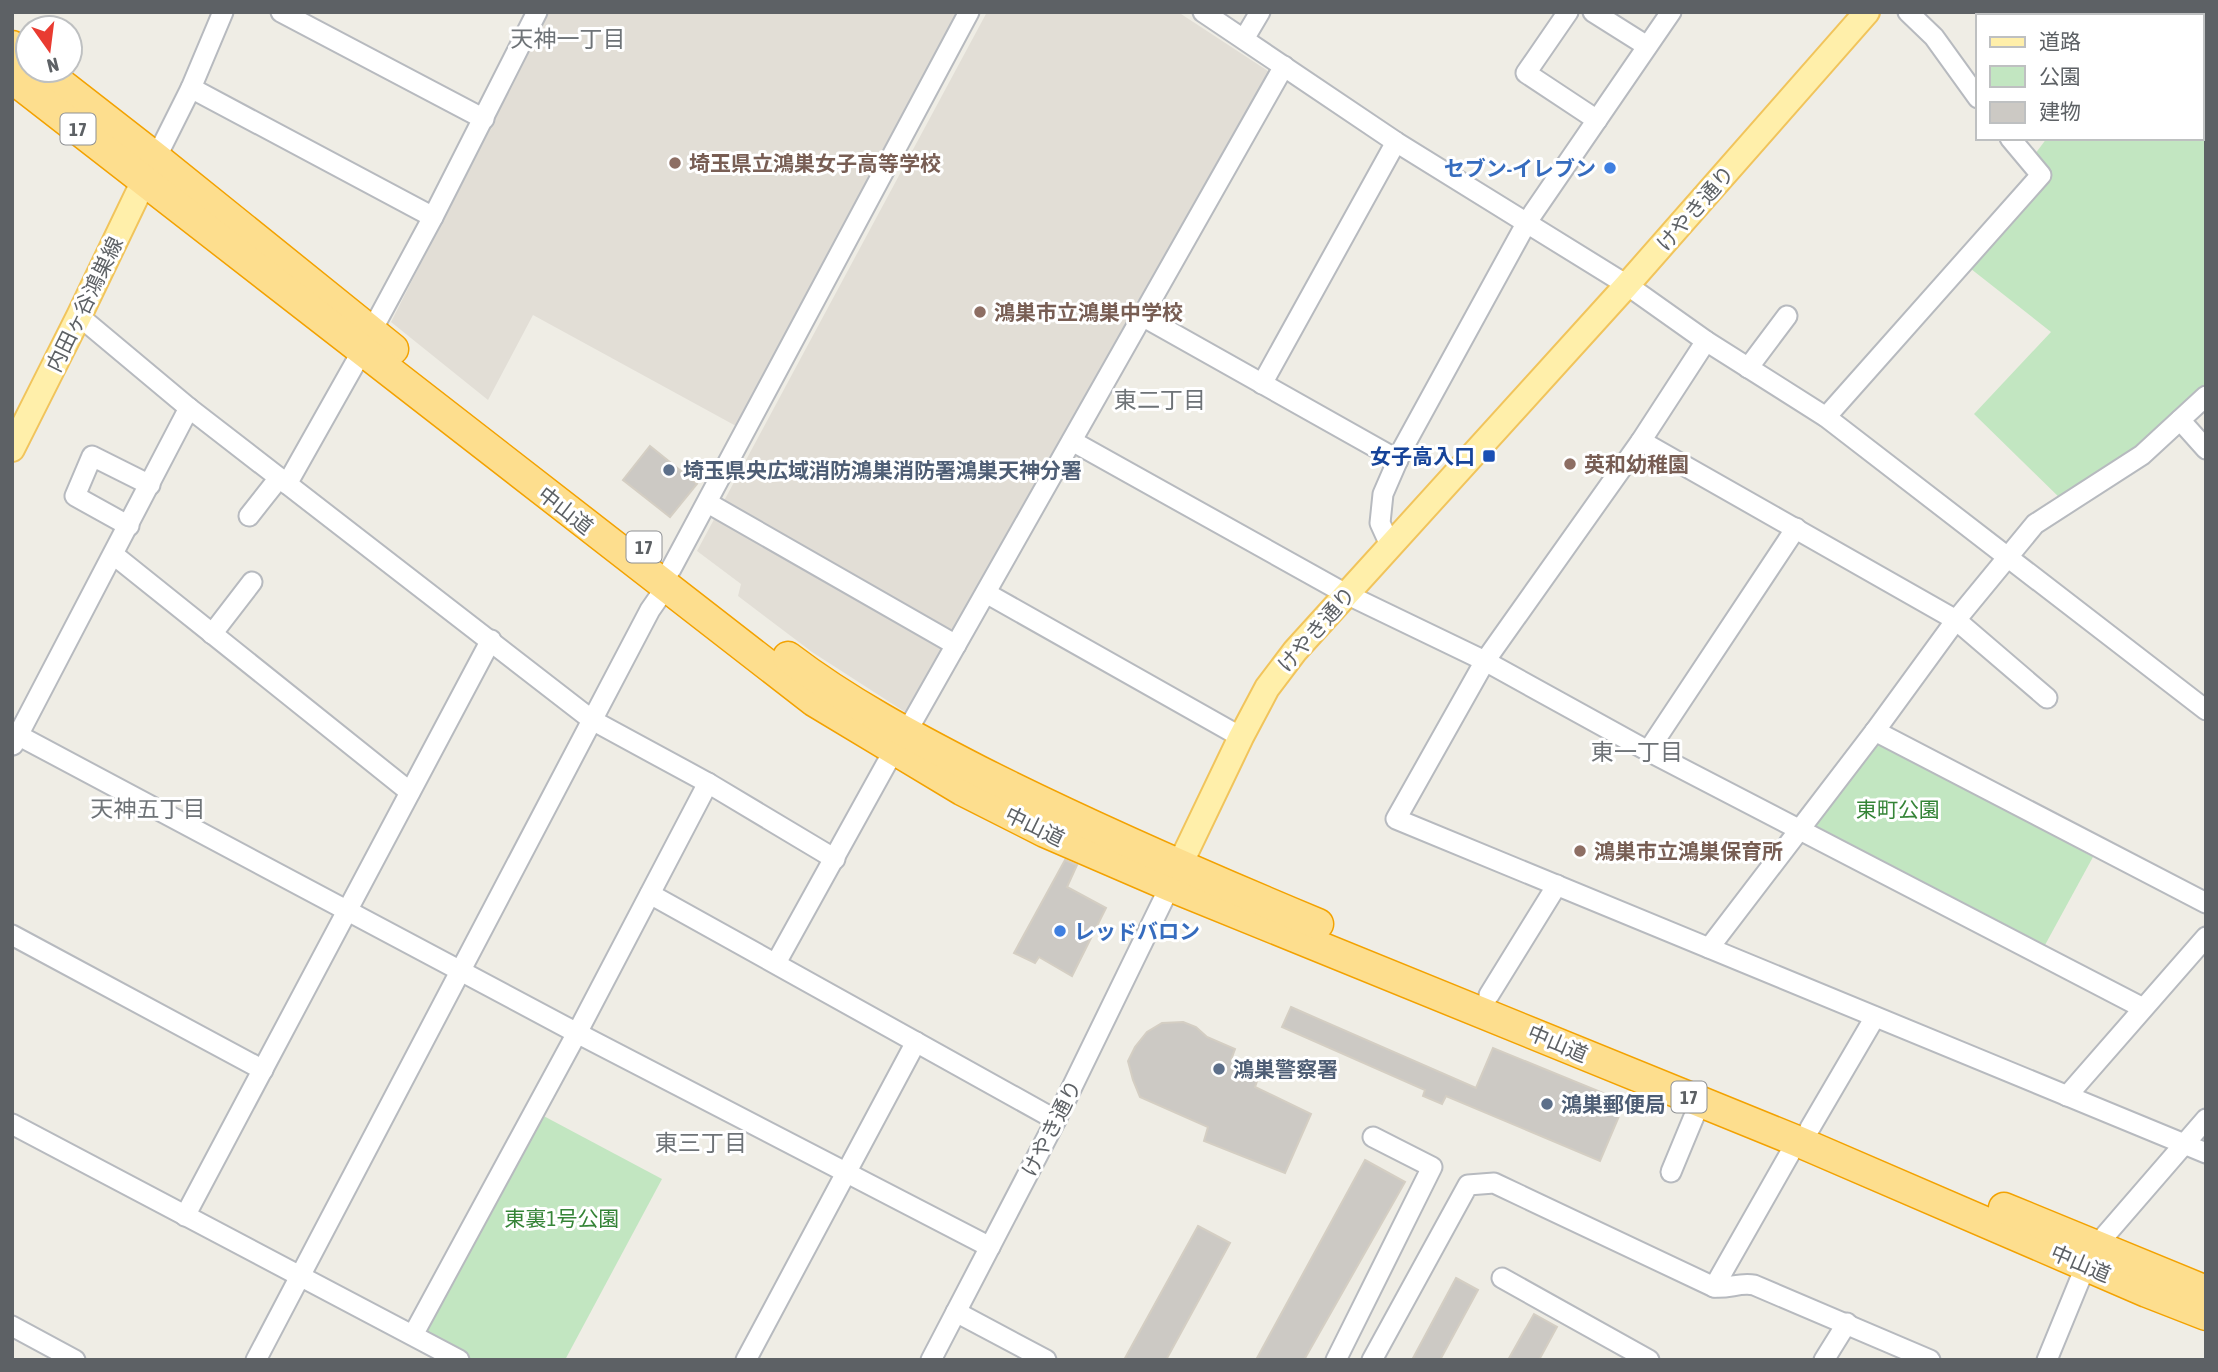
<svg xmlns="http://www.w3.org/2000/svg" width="2218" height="1372" font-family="'Asap Condensed','Noto Sans JP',sans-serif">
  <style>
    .education { fill: #e2ded6 }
    .green { fill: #c2e6c1 }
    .building { fill: #ccc9c4; stroke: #d4cec3; stroke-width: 2 }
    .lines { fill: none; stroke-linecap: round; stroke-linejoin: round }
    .minor-casing { stroke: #b7babf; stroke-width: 23 }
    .major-casing { stroke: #f1c45c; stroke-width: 28 }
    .highway-casing { stroke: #f3a201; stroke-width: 33 }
    .minor { stroke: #fff; stroke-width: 19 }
    .major { stroke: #ffefaa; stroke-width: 24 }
    .highway { stroke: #fdde8e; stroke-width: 30 }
    .education-dot { fill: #8d6e63; stroke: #fff; stroke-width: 2.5 }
    .shop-dot { fill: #3f7fe0; stroke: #fff; stroke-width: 2.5 }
    .transit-dot { fill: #1a4fb4; stroke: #fff; stroke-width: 2.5 }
    .service-dot { fill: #5c6f8a; stroke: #fff; stroke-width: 2.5 }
    .labels { text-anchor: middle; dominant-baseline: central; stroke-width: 6; stroke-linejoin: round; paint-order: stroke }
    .shield { fill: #fff; stroke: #8e9093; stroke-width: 2 }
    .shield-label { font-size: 19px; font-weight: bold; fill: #5d6165 }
    .education-label { font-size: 21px; font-weight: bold; fill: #785e54; stroke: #fff; text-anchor: start }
    .shop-label { font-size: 21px; font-weight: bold; fill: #366cbe; stroke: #fff; text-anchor: end }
    .street-label { font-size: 21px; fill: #5d6165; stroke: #fff }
    .transit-label { font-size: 21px; font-weight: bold; fill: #164399; stroke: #fff; text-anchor: end }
    .service-label { font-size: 21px; font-weight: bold; fill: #4e5e75; stroke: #fff; text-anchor: start }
    .park-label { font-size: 21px; fill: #358437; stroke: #fff }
    .neighbourhood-label { font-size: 23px; fill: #6e7377; stroke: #fff }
  </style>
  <rect width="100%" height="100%" fill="#efede5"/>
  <!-- education -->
  <g class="education">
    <polygon points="548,12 962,12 736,426 533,315 488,400 391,322"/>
    <polygon points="987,12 1178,12 1271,73 905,712 812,652 738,596 741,584 697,551"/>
  </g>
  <!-- green -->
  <g class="green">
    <polygon points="2206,73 2206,396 2065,503 1974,414 2051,332 1966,265 2045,170 2032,158 2047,138 2202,138 2202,78"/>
    <polygon points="1883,741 2093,857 2045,945 1816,826 1814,814 1874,743"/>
    <polygon points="538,1113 662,1179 565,1360 472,1360 427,1337 425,1329"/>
  </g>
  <!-- building -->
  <g class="building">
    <polygon points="650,446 697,484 670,517 623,480"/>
    <polygon points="1065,860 1077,865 1067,887 1106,908 1072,976 1039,957 1035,963 1014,953"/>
    <polygon points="1291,1007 1476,1088 1493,1048 1625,1102 1600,1161 1446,1096 1442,1104 1423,1096 1425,1090 1282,1027"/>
    <polygon points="1183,1022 1196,1027 1207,1037 1235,1049 1231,1060 1261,1070 1255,1087 1311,1114 1285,1173 1204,1141 1208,1127 1140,1097 1133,1080 1128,1061 1135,1047 1147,1032 1162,1023"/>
    <polygon points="1365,1160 1405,1182 1304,1360 1256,1360"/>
    <polygon points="1198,1226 1230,1243 1166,1360 1124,1360"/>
    <polygon points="1456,1278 1478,1290 1440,1360 1412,1360"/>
    <polygon points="1534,1314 1557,1327 1539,1360 1508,1360"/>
  </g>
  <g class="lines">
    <defs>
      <g id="minor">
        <polyline points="281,12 484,119"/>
        <polyline points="1203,12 1396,142 1627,285 1706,341 1826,417 2206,710"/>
        <polyline points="1568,12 1526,73 1597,120"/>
        <polyline points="1593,12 1647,46"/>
        <polyline points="1908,12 1934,37 1978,98"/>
        <polyline points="2077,12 2081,16"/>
        <polyline points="1244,39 1260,12"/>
        <polyline points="2202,78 2206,73"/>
        <polyline points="191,88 433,217"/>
        <polyline points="156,158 191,88 223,12"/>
        <polyline points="79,316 189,408 592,720 708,783 835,859"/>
        <polyline points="1142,316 1398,460"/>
        <polyline points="371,332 433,217 537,12"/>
        <polyline points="1706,341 1641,441 1485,661 1396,819 2206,1153"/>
        <polyline points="1748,368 1787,316"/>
        <polyline points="1262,384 1396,142"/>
        <polyline points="1826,417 2041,175 2010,138"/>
        <polyline points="2180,420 2206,449"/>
        <polyline points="1072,441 1346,594 1485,661 1648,751 2143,1008"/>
        <polyline points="1641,441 1956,620 2047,698"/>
        <polyline points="287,484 362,351"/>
        <polyline points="708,503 956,645"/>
        <polyline points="249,516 279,478"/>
        <polyline points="129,526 75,496 92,456 150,485"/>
        <polyline points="1390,545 1380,523 1383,494 1403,448 1527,222 1671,12"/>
        <polyline points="114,555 410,792"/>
        <polyline points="671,569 969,12"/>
        <polyline points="986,593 1241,737"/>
        <polyline points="212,634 252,582"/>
        <polyline points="1875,731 2206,903"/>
        <polyline points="12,732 577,1033 990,1247"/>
        <polyline points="906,733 1284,66"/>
        <polyline points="13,745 189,408"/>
        <polyline points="1648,751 1796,528"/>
        <polyline points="650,894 1056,1120"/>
        <polyline points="12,935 263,1070"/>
        <polyline points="1709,948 1875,731 1956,620 2035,524 2142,455 2206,396"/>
        <polyline points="776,963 894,750"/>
        <polyline points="1489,995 1557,885"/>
        <polyline points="2067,1096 2206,937"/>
        <polyline points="12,1124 459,1360"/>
        <polyline points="1810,1128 1875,1017"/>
        <polyline points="1671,1172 1700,1102"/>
        <polyline points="185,1216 491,640"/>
        <polyline points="2096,1246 2206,1119"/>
        <polyline points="1502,1278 1649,1360"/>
        <polyline points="1714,1287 1797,1141"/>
        <polyline points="956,1312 1046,1360"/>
        <polyline points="12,1326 75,1360"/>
        <polyline points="413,1335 577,1033 708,783"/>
        <polyline points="256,1360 650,610 666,587"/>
        <polyline points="746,1360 916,1042"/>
        <polyline points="931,1360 1056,1120 1170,886"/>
        <polyline points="1336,1360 1432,1167 1373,1137"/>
        <path d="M 1372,1360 L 1468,1185 L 1494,1183 L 1714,1287 C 1728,1289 1740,1282 1754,1285 L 1930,1360"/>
        <polyline points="1824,1360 1847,1323"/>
        <polyline points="2047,1360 2086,1265"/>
      </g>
      <g id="major">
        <polyline points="12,449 79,316 152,164"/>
        <polyline points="1172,881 1241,737 1267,688 1295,651 1627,285 1867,12"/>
      </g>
      <g id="highway">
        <polyline points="12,46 28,58"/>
        <polyline points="43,70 156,158 393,349"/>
        <polyline points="12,78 814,701 962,790 1045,832 1170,886 1797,1141 2147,1292 2206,1315"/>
        <path d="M 788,657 C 847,702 913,737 979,771 C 1090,827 1203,876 1318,924"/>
        <polyline points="2004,1208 2206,1291"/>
      </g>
    </defs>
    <!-- minor casing -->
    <use href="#minor" class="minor-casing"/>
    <!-- major casing -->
    <use href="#major" class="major-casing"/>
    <!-- highway casing -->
    <use href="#highway" class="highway-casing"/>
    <!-- minor -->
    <use href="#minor" class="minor"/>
    <!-- major -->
    <use href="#major" class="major"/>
    <!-- highway -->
    <use href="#highway" class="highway"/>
  </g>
  <!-- markers -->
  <g class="education-dot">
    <circle cx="675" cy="163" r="7"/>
    <circle cx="980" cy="312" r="7"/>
    <circle cx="1570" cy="464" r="7"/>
    <circle cx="1580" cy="851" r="7"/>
  </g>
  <g class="shop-dot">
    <circle cx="1610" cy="168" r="7"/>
    <circle cx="1060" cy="931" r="7"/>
  </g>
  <rect class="transit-dot" x="1482" y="449" width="14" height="14" rx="3.5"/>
  <g class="service-dot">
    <circle cx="669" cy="470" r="7"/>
    <circle cx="1219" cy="1069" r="7"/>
    <circle cx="1547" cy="1104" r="7"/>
  </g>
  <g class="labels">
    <!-- shield labels -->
    <g class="shield">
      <rect x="60.5" y="113.5" width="35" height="31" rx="5"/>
      <rect x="626.5" y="531.5" width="35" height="31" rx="5"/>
      <rect x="1671.5" y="1081.5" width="35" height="31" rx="5"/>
    </g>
    <g class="shield-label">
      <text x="78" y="129">17</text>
      <text x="644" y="547">17</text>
      <text x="1689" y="1097">17</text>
    </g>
    <!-- education labels -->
    <g class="education-label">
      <text x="689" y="163">埼玉県立鴻巣女子高等学校</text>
      <text x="994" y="312">鴻巣市立鴻巣中学校</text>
      <text x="1584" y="464">英和幼稚園</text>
      <text x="1594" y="851">鴻巣市立鴻巣保育所</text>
    </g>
    <!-- shop labels -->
    <g class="shop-label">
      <text x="1596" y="168">セブン-イレブン</text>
      <text x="1074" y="931" text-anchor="start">レッドバロン</text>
    </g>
    <!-- street labels -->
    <g class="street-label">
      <text transform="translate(1695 208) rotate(-49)">けやき通り</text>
      <text transform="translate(84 304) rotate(-64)">内田ヶ谷鴻巣線</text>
      <text transform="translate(566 510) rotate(38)">中山道</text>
      <text transform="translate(1316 629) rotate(-49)">けやき通り</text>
      <text transform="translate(1035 826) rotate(26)">中山道</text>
      <text transform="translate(1558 1043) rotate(23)">中山道</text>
      <text transform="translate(1051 1128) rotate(-63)">けやき通り</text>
      <text transform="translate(2081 1263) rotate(23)">中山道</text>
    </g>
    <!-- transit labels -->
    <g class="transit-label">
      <text x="1475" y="456">女子高入口</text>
    </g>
    <!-- service labels -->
    <g class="service-label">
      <text x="683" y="470">埼玉県央広域消防鴻巣消防署鴻巣天神分署</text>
      <text x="1233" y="1069">鴻巣警察署</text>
      <text x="1561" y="1104">鴻巣郵便局</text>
    </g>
    <!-- park labels -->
    <g class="park-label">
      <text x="1898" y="809">東町公園</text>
      <text x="562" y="1218">東裏1号公園</text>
    </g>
    <!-- neighbourhood labels -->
    <g class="neighbourhood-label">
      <text x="568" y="39">天神一丁目</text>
      <text x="1160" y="400">東二丁目</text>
      <text x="1637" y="752">東一丁目</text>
      <text x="148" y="809">天神五丁目</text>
      <text x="701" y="1143">東三丁目</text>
    </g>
  </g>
  <!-- border -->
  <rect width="2218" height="1372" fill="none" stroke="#5d6165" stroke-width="28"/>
  <!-- legend -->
  <rect x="1976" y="14" width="228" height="126" fill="#ffffff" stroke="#bec0c1" stroke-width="2"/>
  <rect x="1990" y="37" width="35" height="10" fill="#ffefaa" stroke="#bec0c1" stroke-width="2"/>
  <text x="2039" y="49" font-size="21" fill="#5d6165">道路</text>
  <rect x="1990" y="66" width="35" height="21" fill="#c2e6c1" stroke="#bec0c1" stroke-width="2"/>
  <text x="2039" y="84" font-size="21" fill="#5d6165">公園</text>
  <rect x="1990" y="102" width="35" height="21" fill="#ccc9c4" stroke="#bec0c1" stroke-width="2"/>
  <text x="2039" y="119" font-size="21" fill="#5d6165">建物</text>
  <!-- north arrow -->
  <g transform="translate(49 49) rotate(166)"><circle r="33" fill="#ffffff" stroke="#bec0c1" stroke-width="2"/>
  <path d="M0-5L12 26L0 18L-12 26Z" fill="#e93b31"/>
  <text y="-10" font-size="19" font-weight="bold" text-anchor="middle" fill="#5d6165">N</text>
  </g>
</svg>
